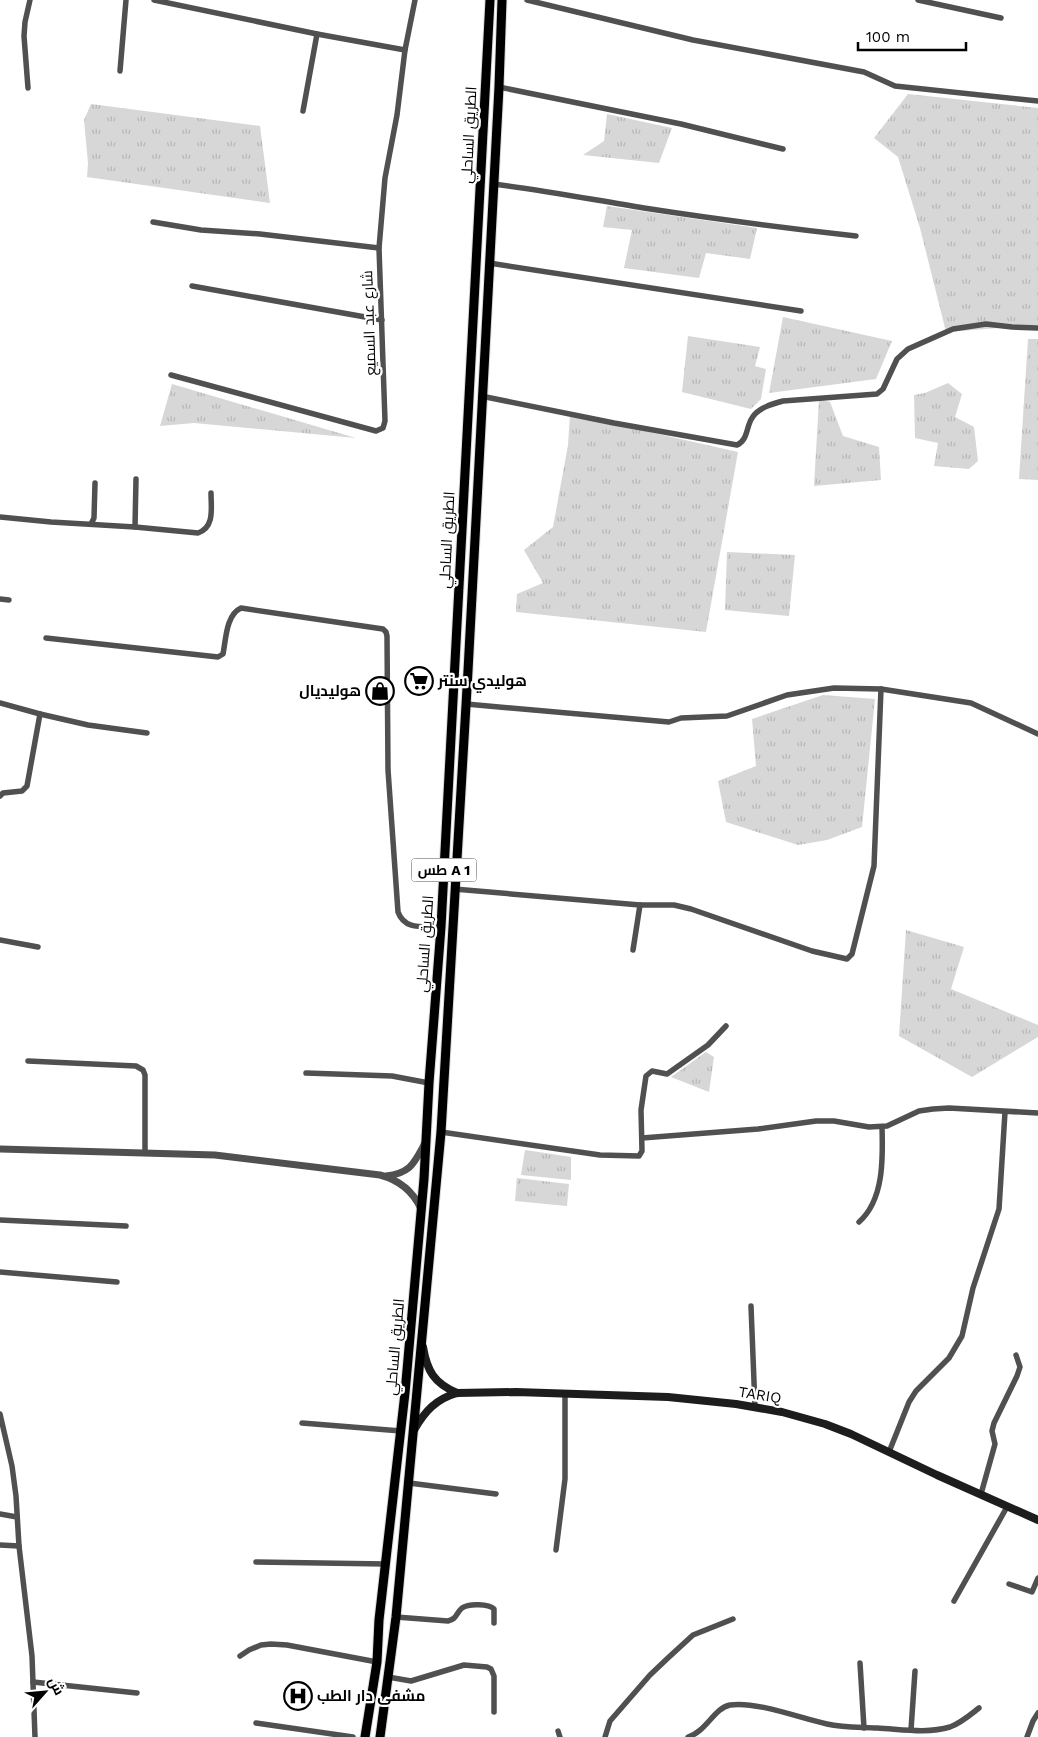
<svg xmlns="http://www.w3.org/2000/svg" width="1038" height="1737" font-family="'Work Sans',Cairo,sans-serif">
  <style>
    .grass { fill: url(#grass-tufts) }
    .lines { fill: none; stroke-linecap: round; stroke-linejoin: round }
    .trunk-casing { stroke: #dbdbdb; stroke-width: 11 }
    .minor { stroke: #505050; stroke-width: 5.5 }
    .tertiary { stroke: #505050; stroke-width: 7 }
    .secondary { stroke: #1d1d1d; stroke-width: 8 }
    .trunk { stroke: #000; stroke-width: 9 }
    .labels { text-anchor: middle; dominant-baseline: central; stroke-width: 4.5; stroke-linejoin: round; paint-order: stroke }
    .shield { fill: #fff; stroke: #4c4c4c; stroke-width: 1 }
    .shield-label { font-size: 14px; font-weight: bold; fill: #000 }
    .street-label { font-size: 15px; fill: #000; stroke: #fff }
    .poi-label { font-size: 15px; font-weight: bold; fill: #000; stroke: #fff; text-anchor: start }
  </style>
  <defs>
    <pattern id="grass-tufts" width="24" height="20" patternUnits="userSpaceOnUse" patternTransform="scale(1.25)"><rect width="24" height="20" fill="#d7d7d7"/><path d="M3 7l-1-3M5 7V3M7 7l1-3M15 17l-1-3M17 17v-4M19 17l1-3" fill="none" stroke="#b7b7b7"/></pattern>
  </defs>
  <rect width="100%" height="100%" fill="#fff"/>
  <!-- grass -->
  <g class="grass">
    <polygon points="908,94 1038,108 1038,325 946,332 920,228 898,157 874,138"/>
    <polygon points="91,104 260,126 270,203 87,177 88,163 84,120"/>
    <polygon points="607,114 672,128 659,163 583,155 604,141"/>
    <polygon points="607,206 757,228 750,259 706,253 699,278 624,268 632,230 603,227"/>
    <polygon points="783,317 892,341 876,379 769,393"/>
    <polygon points="688,336 760,347 755,366 766,369 761,399 751,409 682,392"/>
    <polygon points="1028,339 1038,339 1038,480 1019,479"/>
    <polygon points="948,383 962,394 955,417 974,427 978,461 969,469 934,466 938,443 915,438 914,395 925,393"/>
    <polygon points="172,384 356,438 194,423 160,426"/>
    <polygon points="819,399 830,402 843,436 879,447 881,480 814,486"/>
    <polygon points="570,414 738,452 706,632 516,612 517,594 543,583 524,550 553,527 568,445"/>
    <polygon points="727,552 795,555 789,616 725,610"/>
    <polygon points="823,695 875,699 862,827 827,840 798,845 726,822 718,781 756,766 752,719"/>
    <polygon points="906,930 964,947 951,989 1038,1025 1038,1037 972,1077 899,1036"/>
    <polygon points="706,1052 714,1057 709,1092 671,1077"/>
    <polygon points="525,1150 571,1157 571,1180 521,1175"/>
    <polygon points="517,1178 569,1184 567,1206 515,1201"/>
  </g>
  <g class="lines">
    <defs>
      <g id="trunk">
        <polyline points="365,1737 377,1662 379,1620 405,1393 424,1179 429,1083 441,927 490,0"/>
        <polyline points="380,1737 396,1617 441,1132 468,671 499,87 502,0"/>
      </g>
    </defs>
    <!-- trunk casing -->
    <use href="#trunk" class="trunk-casing"/>
    <!-- minor -->
    <g class="minor">
      <polyline points="154,0 317,34 405,50"/>
      <polyline points="527,0 693,40 864,72 895,86 1038,101"/>
      <polyline points="918,0 1001,18"/>
      <polyline points="120,71 126,0"/>
      <polyline points="499,87 681,124 783,149"/>
      <polyline points="28,88 24,36 25,22 30,0"/>
      <polyline points="303,111 317,34"/>
      <path d="M 493,184 C 544,190 594,200 644,208 C 715,219 785,228 856,236"/>
      <polyline points="153,222 201,230 260,234 379,248"/>
      <polyline points="489,263 801,311"/>
      <polyline points="192,286 382,320"/>
      <polyline points="171,375 376,431 383,428 385,421 379,248 385,178 397,115 405,50 415,0"/>
      <path d="M 481,396 L 614,423 L 737,445 C 748,440 746,427 752,418 C 758,408 772,404 783,401 L 877,394 L 883,389 L 897,359 L 908,349 L 953,329 L 986,324 L 1012,327 L 1038,328"/>
      <polyline points="0,517 51,522 135,527 136,479"/>
      <polyline points="91,524 94,518 95,483"/>
      <path d="M 135,527 L 198,533 C 215,527 211,508 211,493"/>
      <polyline points="0,599 9,600"/>
      <path d="M 46,638 L 218,657 L 223,654 C 226,639 226,615 241,608 L 383,629 L 386,632 L 387,636 L 388,770 L 398,912 C 405,931 424,926 441,927"/>
      <polyline points="0,703 40,714"/>
      <polyline points="466,704 669,722 681,718 727,716 787,695 834,688 881,689 971,703 1038,734"/>
      <polyline points="0,796 3,793 22,791 27,786 40,714 88,725 147,733"/>
      <polyline points="454,889 640,905 674,905 691,909 812,951 847,959 852,954 874,866 881,689"/>
      <polyline points="0,940 38,947"/>
      <polyline points="633,950 640,905"/>
      <polyline points="28,1061 136,1066 143,1070 145,1075 145,1152"/>
      <polyline points="306,1073 392,1076 429,1083"/>
      <polyline points="441,1132 600,1155 639,1156 642,1151 641,1110 646,1076 652,1071 667,1074 708,1045 726,1026"/>
      <polyline points="642,1138 758,1129 816,1121 834,1121 869,1127 887,1126 919,1111 933,1109 949,1108 1038,1113"/>
      <polyline points="0,1220 126,1226"/>
      <path d="M 859,1222 C 884,1200 883,1158 882,1127"/>
      <polyline points="0,1272 117,1282"/>
      <polyline points="751,1306 755,1407"/>
      <polyline points="0,1414 12,1466 16,1496 19,1546 32,1656 35,1737"/>
      <polyline points="302,1423 401,1431"/>
      <polyline points="889,1452 909,1402 916,1391 949,1358 962,1336 973,1288 999,1209 1005,1112"/>
      <polyline points="409,1483 496,1494"/>
      <polyline points="981,1494 995,1444 992,1431 994,1423 1017,1376 1020,1367 1016,1355"/>
      <polyline points="0,1514 17,1517"/>
      <polyline points="0,1545 19,1546"/>
      <polyline points="556,1550 565,1479 565,1394"/>
      <polyline points="256,1562 386,1564"/>
      <polyline points="1009,1584 1032,1592 1038,1578"/>
      <polyline points="954,1601 1007,1507"/>
      <path d="M 396,1617 L 448,1621 C 457,1619 456,1613 462,1608 C 469,1603 489,1604 494,1609 L 494,1623"/>
      <polyline points="240,1656 249,1650 261,1645 271,1644 287,1645 377,1662"/>
      <polyline points="860,1663 864,1728"/>
      <polyline points="388,1677 411,1681 464,1665 487,1667 491,1669 494,1676 494,1712"/>
      <polyline points="33,1682 137,1693"/>
      <polyline points="256,1723 353,1737"/>
      <polyline points="911,1730 915,1671"/>
      <polyline points="558,1731 560,1737"/>
      <polyline points="605,1737 610,1721 650,1675 669,1657 693,1635 733,1619"/>
      <path d="M 688,1737 C 707,1731 714,1708 730,1705 C 756,1701 800,1718 827,1724 C 844,1728 861,1727 877,1728 C 900,1729 927,1734 950,1727 C 961,1723 970,1715 979,1708"/>
      <polyline points="1027,1737 1033,1721 1038,1713"/>
    </g>
    <!-- tertiary -->
    <g class="tertiary">
      <path d="M 0,1149 L 215,1155 L 380,1175 C 399,1180 413,1191 421,1209"/>
      <path d="M 386,1176 C 411,1173 414,1163 425,1143"/>
    </g>
    <!-- secondary -->
    <g class="secondary">
      <path d="M 423,1347 C 427,1371 434,1383 457,1393"/>
      <path d="M 414,1430 C 425,1411 436,1399 457,1393 L 516,1392 L 668,1397 L 736,1404 L 782,1412 L 825,1424 L 851,1434 L 937,1475 L 1038,1520"/>
    </g>
    <!-- trunk -->
    <use href="#trunk" class="trunk"/>
  </g>
  <!-- icons -->
  <defs>
    <symbol id="supermarket-ring" viewBox="-11 -11 22 22"><circle r="9.5" fill="#fff" stroke="#000" stroke-width="1.5"/><path d="M-6-5.5h2.5l.6 2H6L4.5 2H-2.5L-4.4-4H-6ZM-1.5 3.2a1.3 1.3 0 1 0 .1 0ZM3 3.2a1.3 1.3 0 1 0 .1 0Z" fill="#000"/></symbol>
    <symbol id="shop-ring" viewBox="-11 -11 22 22"><circle r="9.5" fill="#fff" stroke="#000" stroke-width="1.5"/><path d="M-5-2.5h2.3a2.7 3.5 0 0 1 5.4 0H5L5.5 6h-11ZM-1.5-2.5h3a1.5 2.3 0 0 0-3 0Z" fill="#000"/></symbol>
    <symbol id="hospital-ring" viewBox="-11 -11 22 22"><circle r="9.5" fill="#fff" stroke="#000" stroke-width="1.5"/><path d="M-5-5h3v3.5h4V-5h3V5h-3V1.5h-4V5h-3Z" fill="#000"/></symbol>
  </defs>
  <g fill-rule="evenodd">
    <use href="#supermarket-ring" x="403" y="665" width="32" height="32"/>
    <use href="#shop-ring" x="364" y="675" width="32" height="32"/>
    <use href="#hospital-ring" x="282" y="1680" width="32" height="32"/>
  </g>
  <g class="labels">
    <!-- shield labels -->
    <rect class="shield" x="411.5" y="858.5" width="65" height="23" rx="4"/>
    <g class="shield-label">
      <text x="444" y="870">طس A 1</text>
    </g>
    <!-- street labels -->
    <g class="street-label">
      <text transform="translate(469 135) rotate(-87)">الطريق الساحلي</text>
      <text transform="translate(369 323) rotate(-92)">شارع عبد السميع</text>
      <text transform="translate(447 540) rotate(-87)">الطريق الساحلي</text>
      <text transform="translate(425 944) rotate(-86)">الطريق الساحلي</text>
      <text transform="translate(395 1347) rotate(-85)">الطريق الساحلي</text>
      <text transform="translate(760 1395) rotate(9)">TARIQ</text>
    </g>
    <!-- poi labels -->
    <g class="poi-label">
      <text x="438" y="681">هوليدي سنتر</text>
      <text x="361" y="691" text-anchor="end">هوليديال</text>
      <text x="317" y="1696">مشفى دار الطب</text>
    </g>
  </g>
  <!-- north arrow -->
  <g transform="translate(45 1692) rotate(63)" stroke="#ffffff" stroke-width="4" paint-order="stroke">
  <path d="M0-4L9 19L0 12L-9 19Z" fill="#000000"/>
  <text y="-8" font-size="14" font-weight="bold" text-anchor="middle" fill="#000000">ش</text>
  </g>
  <!-- scale -->
  <path d="M858 42v8h108v-8" fill="none" stroke="#000000" stroke-width="2.5"/>
  <text x="866" y="42" font-size="15" fill="#000000" stroke="#ffffff" stroke-width="4" paint-order="stroke">100 m</text>
</svg>
